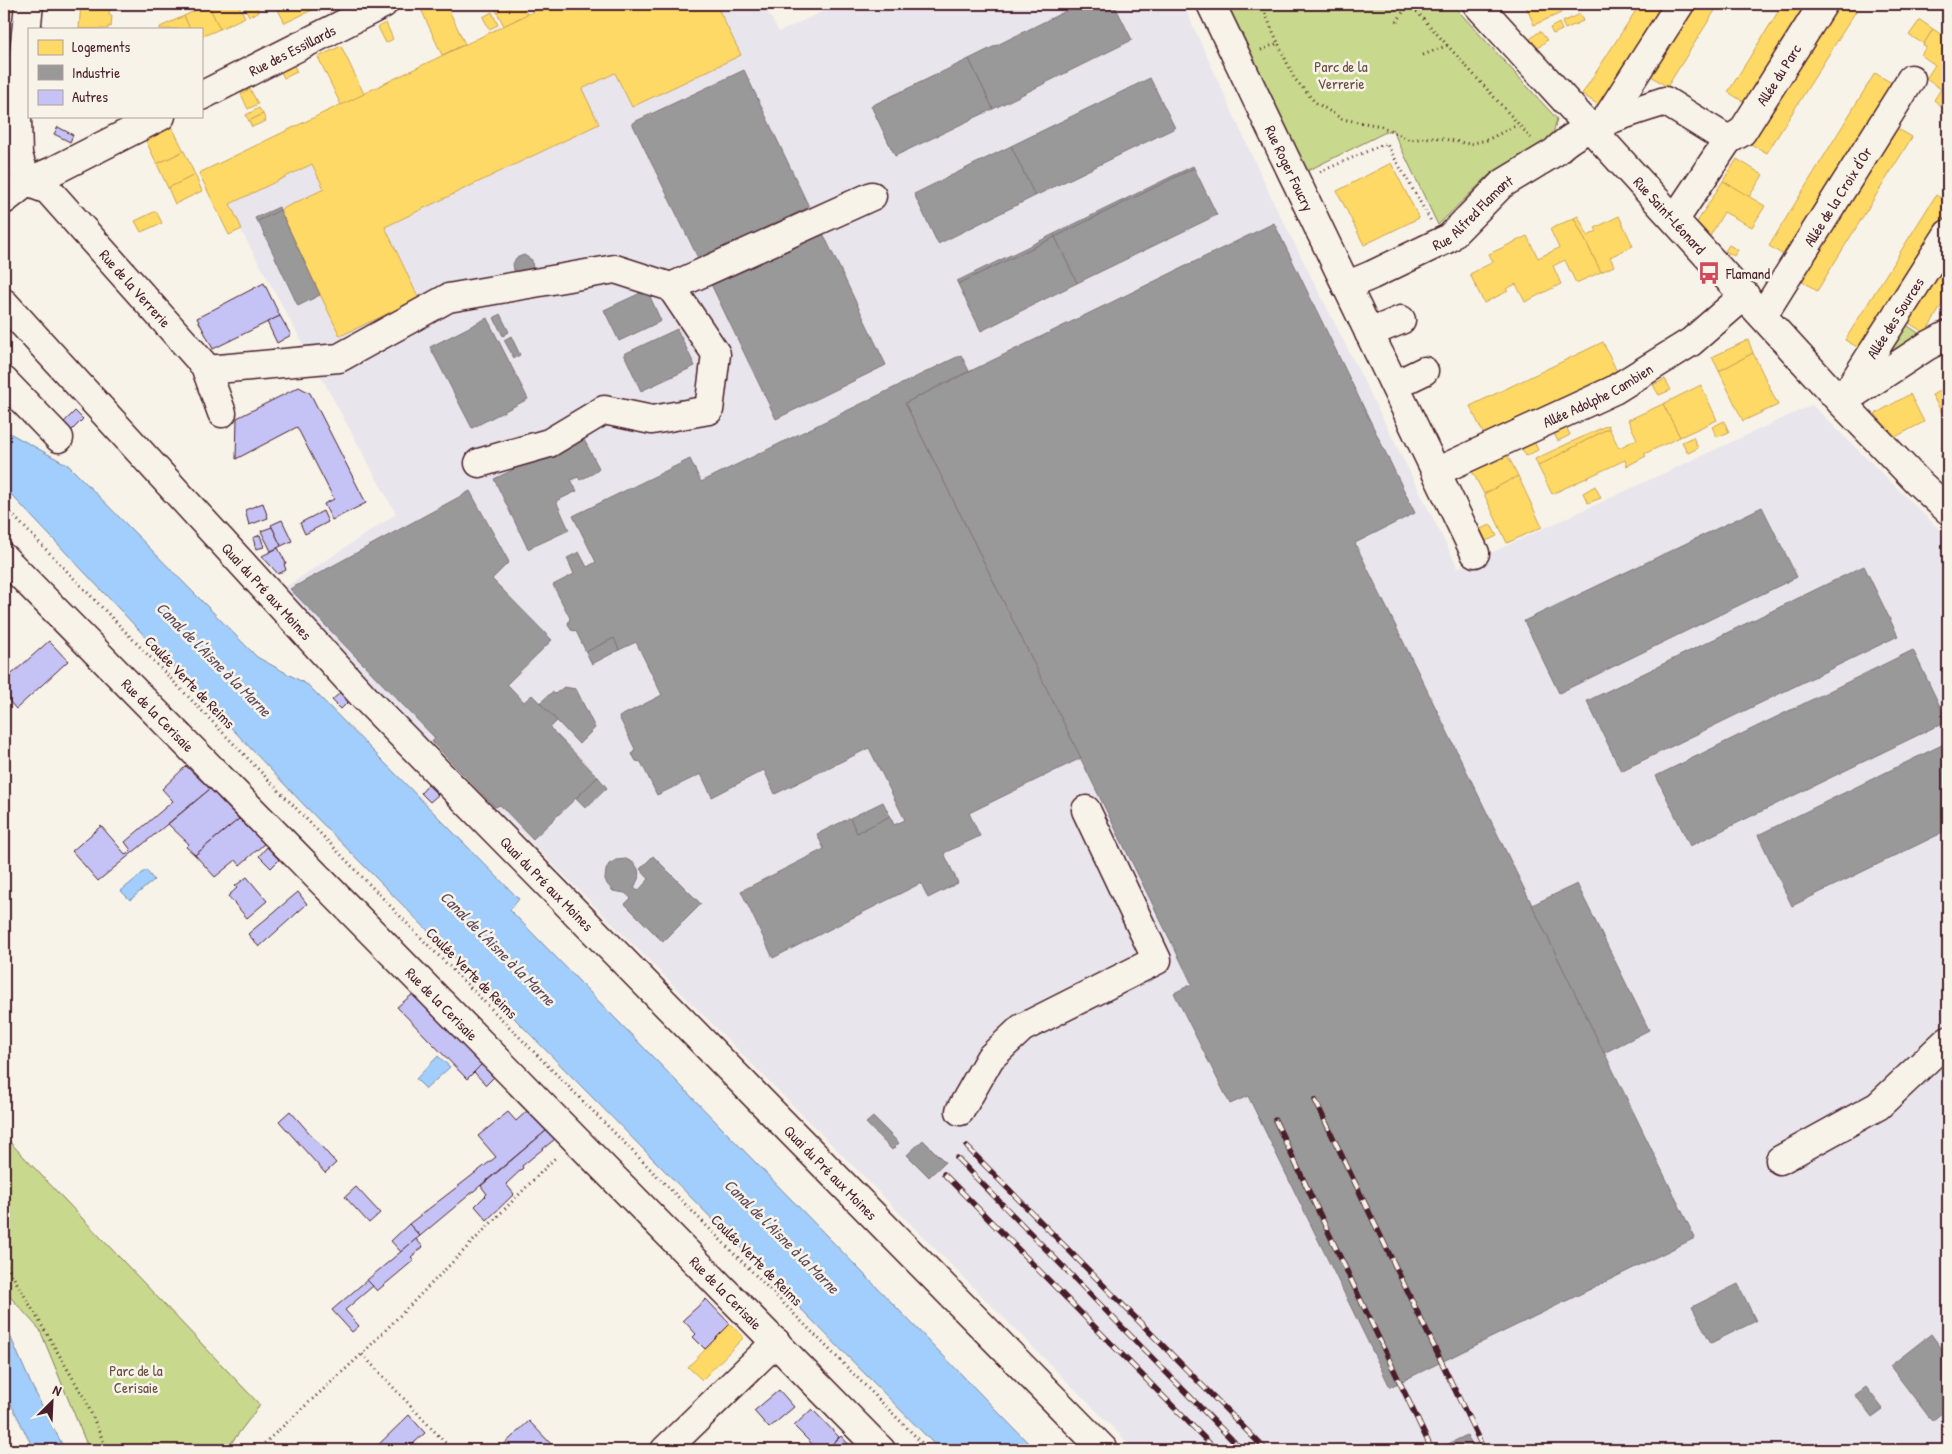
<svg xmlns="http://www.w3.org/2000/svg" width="1952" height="1454" font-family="'Patrick Hand',sans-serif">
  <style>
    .built { fill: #e8e5ec }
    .green { fill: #c8d88c; stroke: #897c5c }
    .water { fill: #a1cefc; stroke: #7e88a8 }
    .homes { fill: #ffd966; stroke: #c9a154 }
    .industry { fill: #999; stroke: #817478 }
    .building { fill: #c5c3f5; stroke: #4a1f2b }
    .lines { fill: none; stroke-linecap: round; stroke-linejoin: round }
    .minor-casing { stroke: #4a1f2b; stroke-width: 31 }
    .path { stroke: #4a1f2b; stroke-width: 3; stroke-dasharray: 1 4; stroke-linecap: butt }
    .minor { stroke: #f7f3e8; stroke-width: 28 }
    .rail-casing { stroke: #4a1f2b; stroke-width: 5.5 }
    .rail { stroke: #f7f3e8; stroke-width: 4; stroke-dasharray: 11; stroke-linecap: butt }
    .labels { text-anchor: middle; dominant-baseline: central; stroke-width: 5; stroke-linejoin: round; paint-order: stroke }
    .street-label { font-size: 15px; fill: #4a1f2b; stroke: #f7f3e8 }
    .park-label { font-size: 15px; fill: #6a4d43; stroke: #f7f3e8 }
    .poi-label { font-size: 15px; fill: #4a1f2b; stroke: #f7f3e8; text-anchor: start }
    .water-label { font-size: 16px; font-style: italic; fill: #604b5f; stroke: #f7f3e8 }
  </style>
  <rect width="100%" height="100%" fill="#f7f3e8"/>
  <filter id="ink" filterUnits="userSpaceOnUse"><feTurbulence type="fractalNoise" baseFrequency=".02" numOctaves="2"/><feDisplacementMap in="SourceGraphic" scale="10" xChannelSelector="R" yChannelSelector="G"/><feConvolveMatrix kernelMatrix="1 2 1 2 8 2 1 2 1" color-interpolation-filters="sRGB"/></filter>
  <g filter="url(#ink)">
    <!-- built -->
    <polygon class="built" points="568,4 763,4 779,32 839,4 1183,4 1270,195 1458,568 1812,405 1948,538 1948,1450 1135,1450 593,904 278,592 396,514 213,179"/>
    <!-- green -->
    <g class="green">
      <polygon points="1227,4 1452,4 1557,119 1552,137 1489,175 1438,225 1392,129 1307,171"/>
      <polygon points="1902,322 1926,338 1872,370"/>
      <polygon points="4,1136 260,1405 226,1450 89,1450 40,1330 4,1290"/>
    </g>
    <!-- water -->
    <g class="water">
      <polygon points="4,430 68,465 257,657 308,685 519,899 510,910 1035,1450 940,1450 305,806 4,487"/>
      <polygon points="146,870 154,880 130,900 121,891"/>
      <polygon points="438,1056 450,1067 426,1089 416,1079"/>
      <polygon points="4,1322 31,1384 65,1450 34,1450 4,1390"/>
    </g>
    <!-- homes -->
    <g class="homes">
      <polygon points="4,4 15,4 15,8 4,13"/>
      <polygon points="81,4 110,4 109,15 112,15 111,27 108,26 108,29 79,29"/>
      <polygon points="208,4 220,29 201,37 201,29 190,29 184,16"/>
      <polygon points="208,4 238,4 245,17 220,29"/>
      <polygon points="243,4 255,4 259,12 249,16"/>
      <polygon points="275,4 307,4 310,11 285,23"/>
      <polygon points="307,4 326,4 310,11"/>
      <polygon points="432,4 446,4 465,44 442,55 421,9"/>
      <polygon points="493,4 507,4 509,8 517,4 522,4 527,14 504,26"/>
      <polygon points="549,4 716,4 741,55 632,107 615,73 582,89 599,124 385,227 419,299 340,336 280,210 324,189 312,164 230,204 242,229 229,235 199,173"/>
      <polygon points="1525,4 1557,4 1561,13 1534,25"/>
      <polygon points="1640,4 1668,4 1603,108 1582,94"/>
      <polygon points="1690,4 1719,4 1667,87 1647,73"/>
      <polygon points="1783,4 1811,4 1747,104 1728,92"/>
      <polygon points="1834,4 1844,4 1856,11 1767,153 1747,142"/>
      <polygon points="492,12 498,25 489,29 483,17"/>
      <polygon points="1580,14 1583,21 1565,29 1562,22"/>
      <polygon points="184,16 190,29 160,29 160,27"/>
      <polygon points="1920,20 1933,29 1924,44 1909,35"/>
      <polygon points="386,23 393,39 386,43 378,27"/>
      <polygon points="1559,23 1562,30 1553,34 1550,28"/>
      <polygon points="1933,29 1948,39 1948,78 1941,89 1926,79 1935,65 1921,55 1926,47 1923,45"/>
      <polygon points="1540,31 1547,40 1538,48 1530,39"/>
      <polygon points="341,46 364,94 341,105 318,57"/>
      <polygon points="293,64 297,72 284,78 280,70"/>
      <polygon points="1875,73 1895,85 1788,258 1769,246"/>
      <polygon points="1948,78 1948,96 1941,106 1934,100"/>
      <polygon points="250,89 258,104 248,109 241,94"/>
      <polygon points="259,108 263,114 249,121 246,115"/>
      <polygon points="263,114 266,121 252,127 249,121"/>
      <polygon points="1893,126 1912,137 1817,291 1798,278"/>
      <polygon points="172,127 184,151 157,164 146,141"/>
      <polygon points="184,151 195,175 168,188 157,164"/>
      <polygon points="1737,159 1763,175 1749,197 1723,181"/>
      <polygon points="1391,163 1419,218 1364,245 1337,191"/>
      <polygon points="195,175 202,191 175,204 168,188"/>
      <polygon points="1723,181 1765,206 1752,227 1724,212 1710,236 1697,222"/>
      <polygon points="1936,195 1948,202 1948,215 1864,351 1845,340"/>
      <polygon points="156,211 162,223 141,232 135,221"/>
      <polygon points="1578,216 1588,236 1597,231 1595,228 1619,216 1633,246 1610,257 1614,266 1601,272 1574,218"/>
      <polygon points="1574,218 1601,272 1576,283 1565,260 1553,266 1561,284 1525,302 1516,284 1506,289 1508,291 1484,303 1470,274 1493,262 1489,254 1527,236 1538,258 1559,248 1550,229"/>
      <polygon points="1729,245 1738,250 1734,256 1725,251"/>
      <polygon points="1948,256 1948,295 1925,333 1907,322"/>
      <polygon points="1748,340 1753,353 1719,371 1712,357"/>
      <polygon points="1603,342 1618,374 1485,437 1470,406"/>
      <polygon points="1753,353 1778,405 1743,421 1719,371"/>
      <polygon points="1665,379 1671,390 1659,395 1653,385"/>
      <polygon points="1701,385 1717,420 1680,437 1663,404"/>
      <polygon points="1947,387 1948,418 1946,420 1932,395"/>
      <polygon points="1910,394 1924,422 1895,437 1875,414"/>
      <polygon points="1663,404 1680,437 1644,454 1646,456 1627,466 1625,460 1552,494 1538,466 1609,428 1619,448 1637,439 1628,420"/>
      <polygon points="1724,421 1729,432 1717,437 1712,427"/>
      <polygon points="1565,424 1570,435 1558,441 1552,430"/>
      <polygon points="1608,425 1609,428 1538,466 1535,459"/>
      <polygon points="1693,437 1698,448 1688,453 1682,442"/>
      <polygon points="1533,439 1538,450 1526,456 1520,445"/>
      <polygon points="1948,445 1948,462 1940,456"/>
      <polygon points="1507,454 1518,476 1484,494 1472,471"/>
      <polygon points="1518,476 1542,527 1507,543 1484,494"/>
      <polygon points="1595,486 1601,498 1588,503 1583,493"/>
      <polygon points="1491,525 1497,536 1486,541 1480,529"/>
      <polygon points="730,1324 744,1337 702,1380 688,1367"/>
    </g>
    <!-- industry -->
    <g class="industry">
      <polygon points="1080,4 1114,4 1132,40 993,109 969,59"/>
      <polygon points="969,59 993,109 895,156 871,106"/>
      <polygon points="744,70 809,207 699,260 632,123"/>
      <polygon points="1150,78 1175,128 1035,196 1011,146"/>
      <polygon points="1011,146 1035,196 938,244 914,194"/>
      <polygon points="1193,166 1194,168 1055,237 1054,234"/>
      <polygon points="1194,168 1217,215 1077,283 1055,237"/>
      <polygon points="279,207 280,210 257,222 255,218"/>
      <polygon points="280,210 320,295 298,306 258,221"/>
      <polygon points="1274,223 1415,513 1355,543 1695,1238 1390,1387 1248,1096 1230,1104 1174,993 1192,984 905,403"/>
      <polygon points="820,227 886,365 776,419 709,280"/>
      <polygon points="1054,234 1055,237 958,284 957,281"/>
      <polygon points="1055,237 1077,283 981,331 958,284"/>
      <polygon points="524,255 532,260 533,270 517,274 514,270 513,264 516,258"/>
      <polygon points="647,290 661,321 619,341 604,310"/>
      <polygon points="500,314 509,332 503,336 494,318"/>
      <polygon points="487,318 528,399 472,428 430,347"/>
      <polygon points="677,329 695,366 641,391 624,354"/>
      <polygon points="511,336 520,355 514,358 504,340"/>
      <polygon points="961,355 969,371 905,403 1081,758 969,813 980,836 944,853 958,883 928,898 921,883 773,958 741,891 824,849 817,834 850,818 857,833 890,816 894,825 905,820 869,748 775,794 764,770 712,797 701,774 657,795 641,762 636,761 632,754 635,749 619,717 662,695 636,642 619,650 614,638 586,652 576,631 571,630 568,624 570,618 553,585 574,574 567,558 579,552 587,567 596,562 573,516 690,459 701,482"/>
      <polygon points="582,436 599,468 594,473 580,480 578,477 571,480 577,491 556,501 569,530 528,549 494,479"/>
      <polygon points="470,491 509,562 492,579 552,640 507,684 524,702 532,695 540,703 557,721 550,728 598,777 533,839 500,805 495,807 432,742 435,738 290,589"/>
      <polygon points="1762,507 1797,577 1559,693 1524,621"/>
      <polygon points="1864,566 1898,636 1621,771 1587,701"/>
      <polygon points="614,638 619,650 592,664 586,652"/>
      <polygon points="1913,650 1947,721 1690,846 1656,776"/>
      <polygon points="564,687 576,689 595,728 579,744 540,703 552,692 555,694"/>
      <polygon points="1948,742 1948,830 1792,906 1758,835"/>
      <polygon points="598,777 607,788 586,808 576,798"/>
      <polygon points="883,802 890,816 857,833 850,818"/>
      <polygon points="653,856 701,904 663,942 625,904 631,898 625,893 613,891 607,884 605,879 606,870 609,864 616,860 626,859 634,863 638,869 639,877 634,888 638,891 649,879 640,869"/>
      <polygon points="1577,884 1649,1030 1604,1053 1532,905"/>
      <polygon points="873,1117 899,1143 892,1150 866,1123"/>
      <polygon points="923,1140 945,1162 929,1177 907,1155"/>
      <polygon points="1738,1284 1756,1321 1711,1343 1692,1307"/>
      <polygon points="1931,1334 1948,1357 1948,1408 1932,1421 1890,1366"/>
      <polygon points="1866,1387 1883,1409 1872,1417 1855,1395"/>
      <polygon points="1467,1435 1474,1450 1444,1450 1442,1447"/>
    </g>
    <!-- building -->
    <g class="building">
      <polygon points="58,127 73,135 70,142 54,134"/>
      <polygon points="264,283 280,316 213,349 197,318"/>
      <polygon points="280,316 291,335 277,343 267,322"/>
      <polygon points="299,387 310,393 366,503 332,520 324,504 334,499 297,427 236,459 237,418"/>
      <polygon points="75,411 83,419 71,431 63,423"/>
      <polygon points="263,503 268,518 249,525 245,510"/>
      <polygon points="323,511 328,522 305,534 300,523"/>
      <polygon points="282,520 292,541 281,546 271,525"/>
      <polygon points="272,527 281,546 271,551 261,531"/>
      <polygon points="260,535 264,547 256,549 253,538"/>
      <polygon points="278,548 286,563 284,564 286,570 278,574 262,556"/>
      <polygon points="49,641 68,661 16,709 4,695 4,681"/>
      <polygon points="341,692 349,701 341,709 332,700"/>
      <polygon points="186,766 210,789 98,881 72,851 101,826 126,855 131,850 125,842 173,801 162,789"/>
      <polygon points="428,785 438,795 430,802 421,793"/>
      <polygon points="210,789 239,819 195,855 186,847 189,844 168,824"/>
      <polygon points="239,819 264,844 240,865 236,860 215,877 195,855"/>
      <polygon points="267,847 279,860 271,868 259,856"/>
      <polygon points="247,877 267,901 247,918 228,896 237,888 235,886"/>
      <polygon points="298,892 307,904 259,947 248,934"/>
      <polygon points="413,994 482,1064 467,1079 397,1007"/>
      <polygon points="482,1064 494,1077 486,1085 474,1072"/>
      <polygon points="290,1111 336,1163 325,1173 279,1121"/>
      <polygon points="527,1111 547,1130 420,1236 409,1224 496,1157 478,1136 508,1112 516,1121"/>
      <polygon points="547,1130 555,1139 522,1166 523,1168 506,1184 514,1194 487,1220 475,1206 487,1194 481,1186"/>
      <polygon points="356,1187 380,1213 369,1223 345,1197"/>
      <polygon points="409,1224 420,1236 401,1252 391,1241"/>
      <polygon points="416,1239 423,1247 411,1257 414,1260 377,1291 367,1280"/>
      <polygon points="367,1280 373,1286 345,1310 359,1326 352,1332 332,1310"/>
      <polygon points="706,1299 730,1324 705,1349 693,1337 696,1334 683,1320"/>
      <polygon points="779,1390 794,1407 769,1428 754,1411"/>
      <polygon points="812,1409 839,1437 826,1450 818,1450 794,1426"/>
      <polygon points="409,1415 425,1433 406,1450 373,1450"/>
      <polygon points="529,1421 553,1446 550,1449 552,1450 498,1450"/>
      <polygon points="841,1436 851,1447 848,1450 826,1450"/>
    </g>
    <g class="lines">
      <defs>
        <g id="minor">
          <path id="s1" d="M 1211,4 L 1475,553"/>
          <path id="s2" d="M 1477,4 L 1841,402 L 1918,482 L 1948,510"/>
          <path id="s3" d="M 201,96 L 383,4"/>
          <polyline points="1605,121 1680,4"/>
          <path id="s4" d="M 1728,140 L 1742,132 L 1823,4"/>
          <path id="s5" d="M 27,182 L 48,190 L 205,366 L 222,413"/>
          <polyline points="27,182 18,155 17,119 29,4"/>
          <polyline points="4,200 27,182 55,170 161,116"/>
          <path id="s6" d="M 1346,286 L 1372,275 L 1449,238 L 1502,184 L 1555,152 C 1578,126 1633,112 1665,101 L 1728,140 L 1675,219"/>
          <polyline points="671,287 872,196"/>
          <path id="s7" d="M 4,303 L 365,698 L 1104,1450"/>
          <path id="s8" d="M 1763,315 L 1911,79"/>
          <polyline points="1369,333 1401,320"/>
          <polyline points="207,370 339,358 448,298 615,269 671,287 716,354 709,410 652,420 604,410 549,443 479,463"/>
          <polyline points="4,381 59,438"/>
          <polyline points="1395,385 1424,371"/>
          <polyline points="1849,397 1927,346 1948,335"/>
          <path id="s9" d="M 1841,402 L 1948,234"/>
          <path id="s10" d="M 1436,472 L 1614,390 L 1691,342 L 1745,295"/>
          <path id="s11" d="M 4,558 L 881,1450"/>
          <polyline points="960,1111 990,1058 1022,1028 1157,960 1086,810"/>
          <polyline points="1780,1160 1878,1106 1948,1040"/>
          <polyline points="665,1450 776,1342"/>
        </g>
      </defs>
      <!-- minor casing -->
      <use href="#minor" class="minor-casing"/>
      <!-- path -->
      <g class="path">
        <polyline points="1261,4 1278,43"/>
        <polyline points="1410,4 1531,138"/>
        <polyline points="1397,22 1408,4"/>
        <polyline points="1261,50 1278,43 1294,78 1315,102 1342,119 1381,126 1410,140 1434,137 1469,144 1487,140 1517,125"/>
        <polyline points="1423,55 1448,45"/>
        <polyline points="1320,172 1386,143 1431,221"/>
        <polyline points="4,506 428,945 929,1450"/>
        <polyline points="4,1261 85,1399 107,1450"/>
        <polyline points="257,1450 362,1354"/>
        <polyline points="452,1450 362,1354 557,1156"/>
      </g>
      <!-- minor -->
      <use href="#minor" class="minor"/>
      <defs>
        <g id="rail">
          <polyline points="1315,1100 1484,1450"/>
          <polyline points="1275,1120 1432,1450"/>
          <polyline points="967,1147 1266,1450"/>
          <polyline points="957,1158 1242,1450"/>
          <polyline points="944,1174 1216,1450"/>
        </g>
      </defs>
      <!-- rail casing -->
      <use href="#rail" class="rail-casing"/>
      <!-- rail -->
      <use href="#rail" class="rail"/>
    </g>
  </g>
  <!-- icons -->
  <defs>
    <symbol id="bus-bare" viewBox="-9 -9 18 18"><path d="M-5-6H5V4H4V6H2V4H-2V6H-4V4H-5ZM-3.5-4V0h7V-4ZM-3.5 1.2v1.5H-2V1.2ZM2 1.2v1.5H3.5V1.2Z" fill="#d1495b" stroke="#f7f3e8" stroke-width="2.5" paint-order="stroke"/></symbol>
  </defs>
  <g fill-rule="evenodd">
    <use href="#bus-bare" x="1693" y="257" width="32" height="32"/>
  </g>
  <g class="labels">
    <!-- street labels -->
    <g class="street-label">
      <text stroke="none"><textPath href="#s3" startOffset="102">Rue des Essillards</textPath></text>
      <text stroke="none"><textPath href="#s4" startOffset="84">Allée du Parc</textPath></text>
      <text stroke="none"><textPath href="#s1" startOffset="182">Rue Roger Foucry</textPath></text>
      <text stroke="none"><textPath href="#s8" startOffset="140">Allée de la Croix d'Or</textPath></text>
      <text stroke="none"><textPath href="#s6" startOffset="148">Rue Alfred Flamant</textPath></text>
      <text stroke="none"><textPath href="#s2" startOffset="286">Rue Saint-Léonard</textPath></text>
      <text stroke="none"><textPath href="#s5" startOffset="154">Rue de la Verrerie</textPath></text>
      <text stroke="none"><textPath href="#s9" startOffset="100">Allée des Sources</textPath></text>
      <text stroke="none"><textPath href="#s10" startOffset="179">Allée Adolphe Cambien</textPath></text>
      <text stroke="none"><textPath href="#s7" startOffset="390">Quai du Pré aux Moines</textPath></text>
      <text transform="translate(190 682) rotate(46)">Coulée Verte de Reims</text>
      <text stroke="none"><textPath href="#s11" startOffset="220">Rue de la Cerisaie</textPath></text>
      <text stroke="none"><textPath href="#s7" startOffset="795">Quai du Pré aux Moines</textPath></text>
      <text transform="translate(472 973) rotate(45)">Coulée Verte de Reims</text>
      <text stroke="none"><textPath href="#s11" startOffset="625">Rue de la Cerisaie</textPath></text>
      <text stroke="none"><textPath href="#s7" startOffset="1200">Quai du Pré aux Moines</textPath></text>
      <text transform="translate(757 1260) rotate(45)">Coulée Verte de Reims</text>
      <text stroke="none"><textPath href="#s11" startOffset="1030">Rue de la Cerisaie</textPath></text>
    </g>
    <!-- park labels -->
    <g class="park-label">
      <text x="1341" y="66">Parc de la<tspan x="1341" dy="17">Verrerie</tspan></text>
      <text x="136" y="1370">Parc de la<tspan x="136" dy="17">Cerisaie</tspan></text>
    </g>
    <!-- poi labels -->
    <g class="poi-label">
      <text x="1726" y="273">Flamand</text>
    </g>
    <!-- water labels -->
    <g class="water-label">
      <text transform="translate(214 659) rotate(45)">Canal de l'Aisne à la Marne</text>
      <text transform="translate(498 948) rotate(45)">Canal de l'Aisne à la Marne</text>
      <text transform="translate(782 1236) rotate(45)">Canal de l'Aisne à la Marne</text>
    </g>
  </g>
  <!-- margin -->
  <rect width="1952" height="1454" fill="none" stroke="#f7f3e8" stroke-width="20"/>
  <rect x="10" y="10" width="1932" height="1434" fill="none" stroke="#4a1f2b" stroke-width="2" filter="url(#ink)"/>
  <!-- legend -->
  <rect x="28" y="28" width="175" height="90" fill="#f7f3e8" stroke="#b29e9c"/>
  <rect x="38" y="40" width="25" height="15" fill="#ffd966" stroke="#b29e9c"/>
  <text x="72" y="52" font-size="15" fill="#4a1f2b">Logements</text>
  <rect x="38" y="65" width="25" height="15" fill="#999999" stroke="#b29e9c"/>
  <text x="72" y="78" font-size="15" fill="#4a1f2b">Industrie</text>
  <rect x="38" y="90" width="25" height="15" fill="#c5c3f5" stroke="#b29e9c"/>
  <text x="72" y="102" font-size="15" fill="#4a1f2b">Autres</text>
  <!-- north arrow -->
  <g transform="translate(52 1402) rotate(24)" stroke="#f7f3e8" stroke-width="4" paint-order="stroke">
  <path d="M0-4L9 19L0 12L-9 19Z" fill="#4a1f2b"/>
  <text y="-8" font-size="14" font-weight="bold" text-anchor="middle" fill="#4a1f2b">N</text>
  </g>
</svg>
